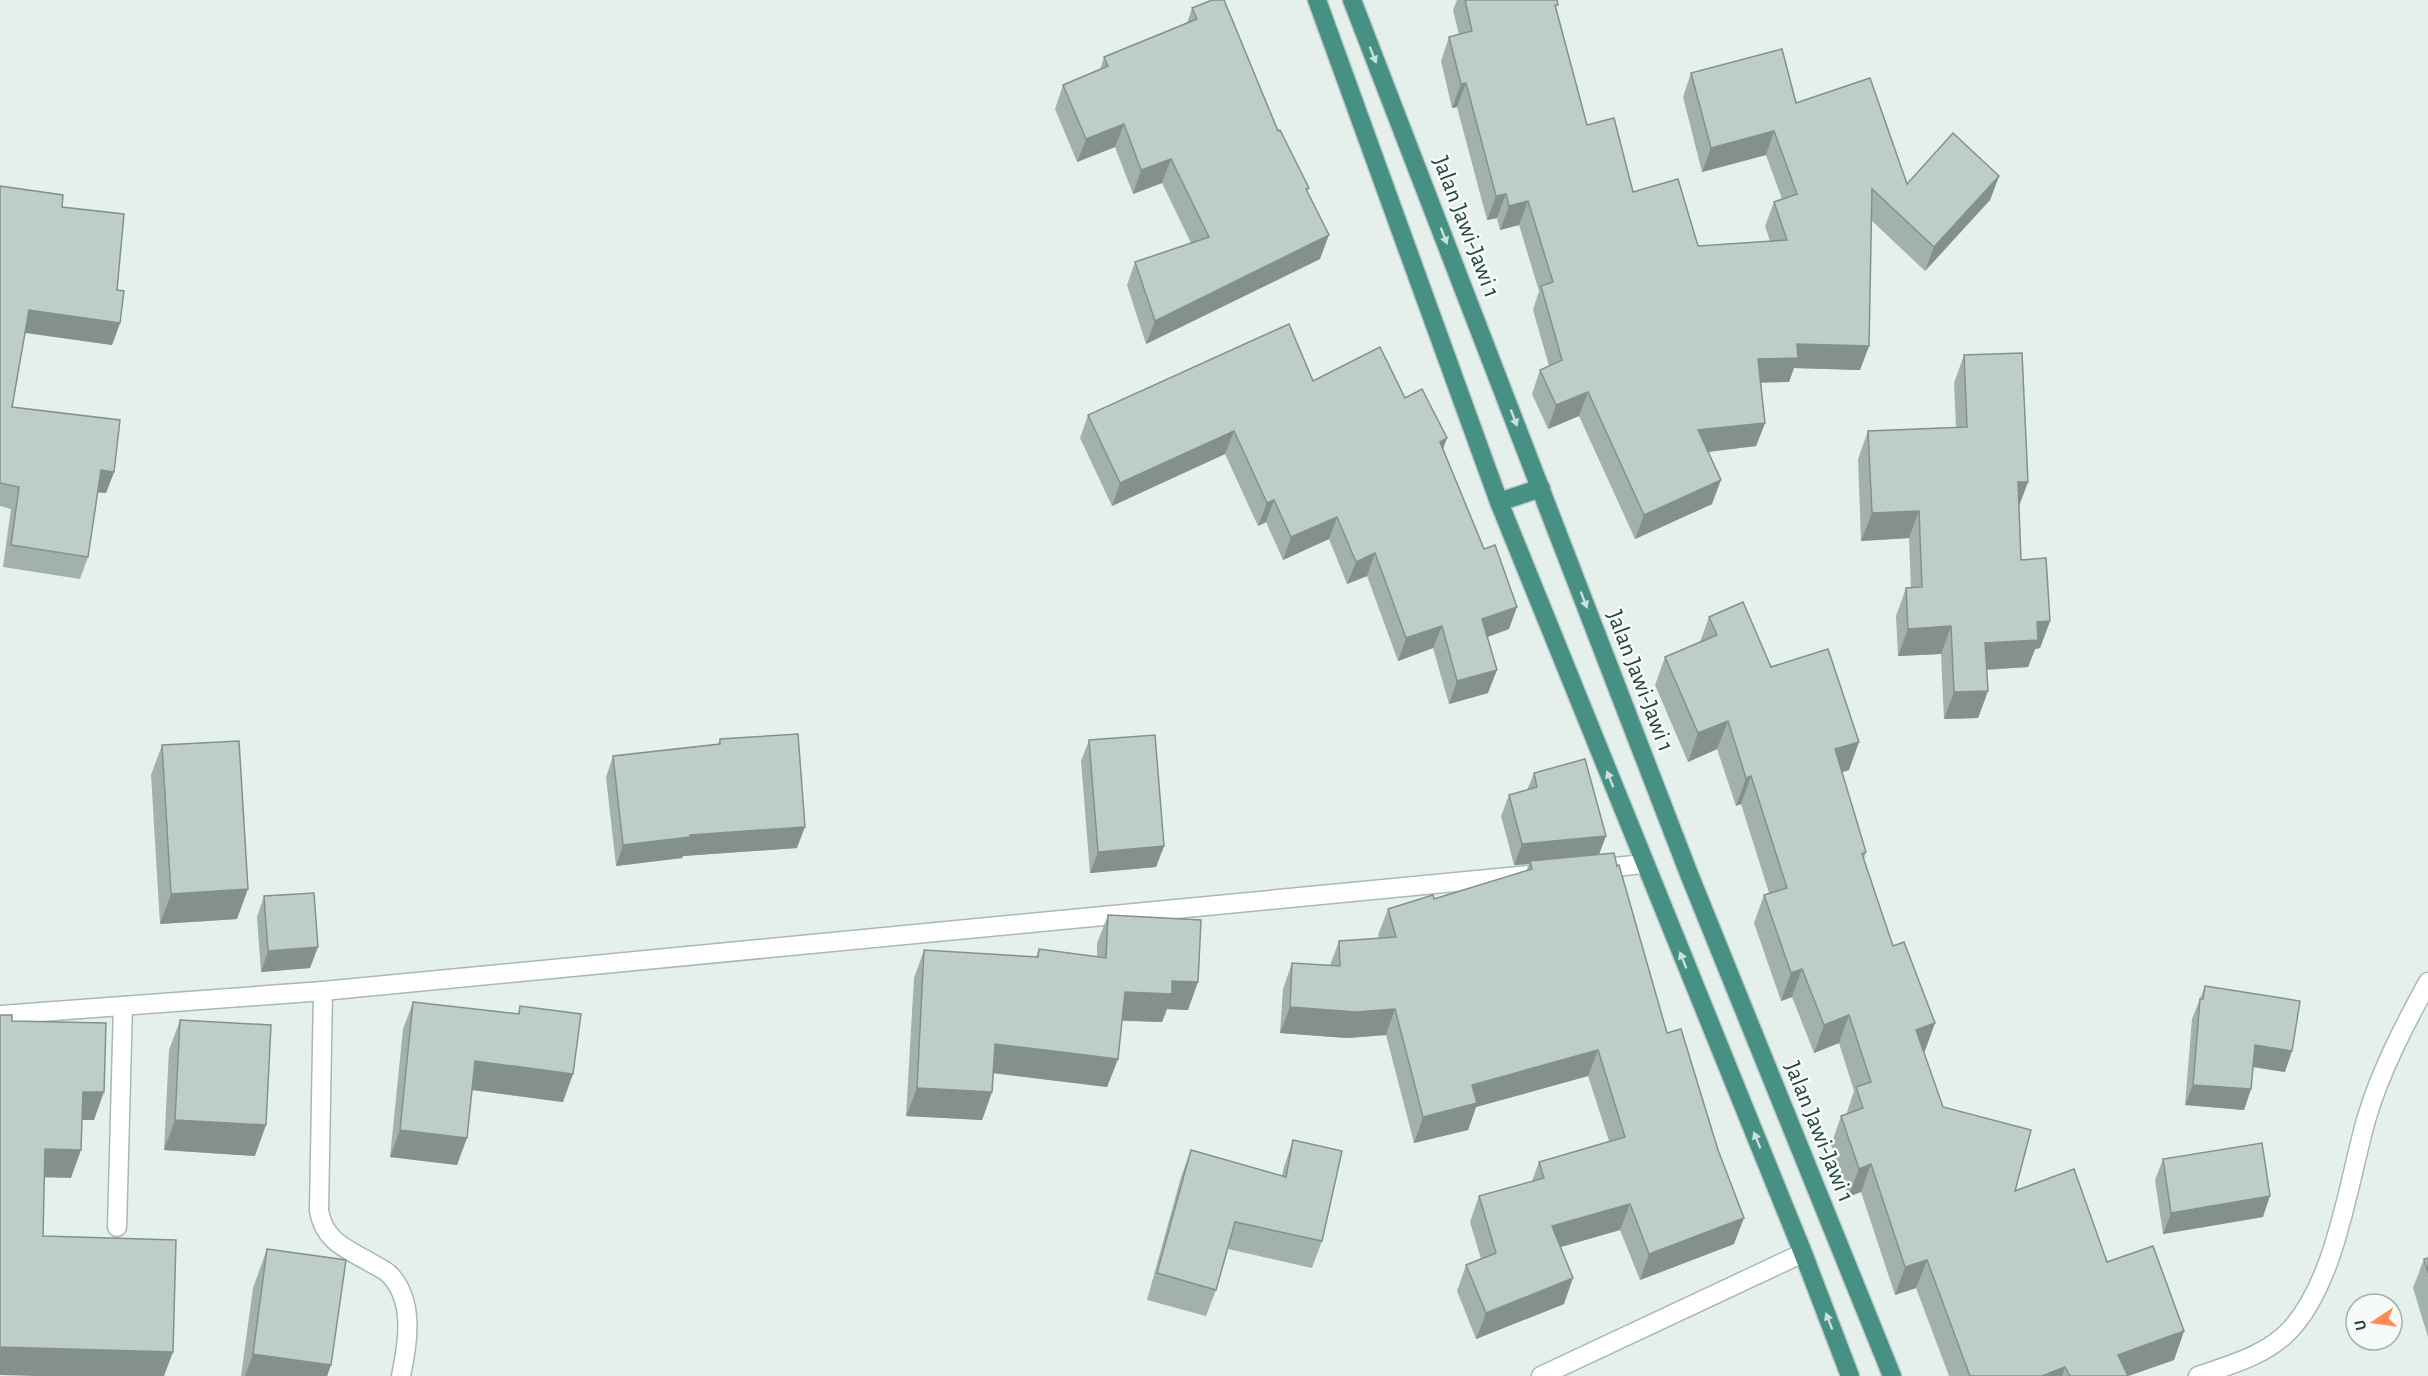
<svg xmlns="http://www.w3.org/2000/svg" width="2428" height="1376" font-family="'Alegreya Sans',sans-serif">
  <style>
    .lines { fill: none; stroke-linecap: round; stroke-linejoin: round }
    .service-casing { stroke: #a6b9b4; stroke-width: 21 }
    .minor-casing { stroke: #a6b9b4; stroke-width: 21 }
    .trunk-casing { stroke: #c1cbc9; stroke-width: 21 }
    .service { stroke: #fff; stroke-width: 18 }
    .minor { stroke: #fff; stroke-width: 18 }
    .trunk { stroke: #469084; stroke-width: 18 }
    .wall { fill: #a3b1ac }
    .shaded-wall { fill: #84908c }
    .building { fill: #bdcec8; stroke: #84908c; stroke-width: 1.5 }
    .oneway { fill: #cae0dc }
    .labels { text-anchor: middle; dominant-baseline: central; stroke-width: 5; stroke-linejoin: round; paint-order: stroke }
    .street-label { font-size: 24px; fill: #21453e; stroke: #f6fbf9 }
  </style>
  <rect width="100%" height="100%" fill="#e5f0ec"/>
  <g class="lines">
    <defs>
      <g id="service">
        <polyline points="117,1227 123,1006"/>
        <polyline points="1541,1376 1803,1253"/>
      </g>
      <g id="minor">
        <polyline points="1595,869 1644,864"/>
        <path d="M 323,991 L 319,1211 C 325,1243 348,1249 373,1264 C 378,1267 385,1270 389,1274 C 415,1300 408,1343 401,1376"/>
        <polyline points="0,1015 323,991 1529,875"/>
        <path d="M 2198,1376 C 2230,1365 2267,1355 2291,1329 C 2336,1279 2348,1184 2366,1120 C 2380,1072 2404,1026 2428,982"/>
      </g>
      <g id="trunk">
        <polyline points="1317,0 1499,502 1803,1253 1850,1376"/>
        <polyline points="1352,0 1689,874 1892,1376"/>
        <polyline points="1499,502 1541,488"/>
      </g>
    </defs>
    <!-- service casing -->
    <use href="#service" class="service-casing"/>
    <!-- minor casing -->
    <use href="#minor" class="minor-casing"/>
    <!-- trunk casing -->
    <use href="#trunk" class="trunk-casing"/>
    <!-- service -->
    <use href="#service" class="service"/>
    <!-- minor -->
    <use href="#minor" class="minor"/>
    <!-- trunk -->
    <use href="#trunk" class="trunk"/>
  </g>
  <!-- wall -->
  <g class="wall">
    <polygon points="1457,0 1557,0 1556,9 1587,125 1633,192 1698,246 1770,241 1765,226 1774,202 1782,199 1766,155 1702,172 1683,97 1691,73 1796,103 1907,184 1999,176 1990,200 1925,271 1871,220 1869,346 1860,370 1794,368 1789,382 1761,382 1765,423 1756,446 1708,452 1712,504 1635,539 1579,416 1548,429 1532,394 1540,370 1549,366 1533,310 1539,291 1519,225 1500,230 1497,218 1487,220 1457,107 1452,108 1441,61 1449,37 1459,35 1453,10"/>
    <polygon points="1192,8 1278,131 1309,188 1307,192 1320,259 1146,344 1127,285 1135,262 1191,243 1162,183 1133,194 1115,147 1077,162 1055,109 1063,85 1100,70 1104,57 1187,23"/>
    <polygon points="0,186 62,207 117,290 120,323 112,345 25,333 12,407 114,472 106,493 98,492 88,557 80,579 3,567 11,509 0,506"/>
    <polygon points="1964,355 2019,507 2021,560 2050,621 2040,648 2035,649 2028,667 1987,670 1988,691 1978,718 1944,719 1941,654 1898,656 1896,616 1906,588 1911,588 1909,538 1861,541 1858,459 1868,431 1956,427 1954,383"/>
    <polygon points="1313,381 1405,398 1443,449 1509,629 1487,637 1488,693 1449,704 1433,648 1398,661 1367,576 1347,584 1329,539 1283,560 1266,522 1258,526 1225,454 1112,506 1080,438 1088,415"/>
    <polygon points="1709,617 1771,667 1849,770 1842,772 1866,852 1864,859 1925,1051 1924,1052 1943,1107 2015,1191 2107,1262 2184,1331 2174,1360 2128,1376 1949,1376 1916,1288 1895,1295 1861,1192 1848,1197 1831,1145 1841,1116 1846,1115 1854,1091 1839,1043 1814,1053 1792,997 1781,1001 1754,923 1764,895 1769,893 1741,804 1736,806 1717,749 1688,762 1655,685 1665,657 1700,642"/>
    <polygon points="720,739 797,848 683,856 682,858 616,866 606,777 613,756 718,744"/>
    <polygon points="1089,740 1164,846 1156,867 1090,873 1081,761"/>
    <polygon points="162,745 237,919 160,924 151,775"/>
    <polygon points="1534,773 1606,836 1599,854 1667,1033 1734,1244 1640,1280 1620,1230 1561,1247 1564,1304 1476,1339 1457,1291 1466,1265 1481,1259 1470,1222 1479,1196 1532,1181 1539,1162 1609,1141 1588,1076 1476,1107 1468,1130 1414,1143 1386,1035 1347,1038 1280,1033 1283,989 1292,963 1330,965 1339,941 1379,938 1378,935 1388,909 1434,899 1526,871 1529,864 1514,865 1501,816 1509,795 1527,790"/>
    <polygon points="264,896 310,968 261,972 257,917"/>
    <polygon points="1108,915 1188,1010 1167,1009 1162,1022 1122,1021 1118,1059 1107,1087 993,1073 992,1092 982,1120 906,1116 914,978 924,950 1036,957 1039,949 1097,956 1097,943"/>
    <polygon points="2205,986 2285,1072 2253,1067 2251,1089 2244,1110 2185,1105 2192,1019"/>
    <polygon points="413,1002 518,1014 520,1006 563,1102 472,1090 457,1165 390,1157 403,1029"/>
    <polygon points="180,1020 255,1156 164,1150 169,1050"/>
    <polygon points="1293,1140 1322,1241 1312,1268 1228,1249 1216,1290 1206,1316 1147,1300 1181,1177 1191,1150 1282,1176 1284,1167"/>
    <polygon points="2163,1159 2263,1217 2163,1234 2155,1180"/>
    <polygon points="267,1249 331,1365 327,1376 241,1376 253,1288"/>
    <polygon points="2428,1258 2428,1337 2413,1288 2424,1259"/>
  </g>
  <!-- shaded-wall -->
  <g class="shaded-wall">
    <polygon points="1466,83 1457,107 1452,108 1461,84"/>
    <polygon points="1124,124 1115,147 1077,162 1086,139"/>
    <polygon points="1774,131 1766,155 1702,172 1711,148"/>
    <polygon points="1171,159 1162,183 1133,194 1141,170"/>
    <polygon points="1999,176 1990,200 1925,271 1934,247"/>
    <polygon points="1506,194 1497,218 1487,220 1496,196"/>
    <polygon points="1528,201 1519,225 1500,230 1509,206"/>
    <polygon points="1329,235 1320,259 1146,344 1155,321"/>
    <polygon points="29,310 120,323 112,345 21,332"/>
    <polygon points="1797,344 1869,346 1860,370 1794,368 1789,382 1750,383 1758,359"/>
    <polygon points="1588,392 1579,416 1548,429 1556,405"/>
    <polygon points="1765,423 1756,446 1690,454 1698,430"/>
    <polygon points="1234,431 1225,454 1112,506 1120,483"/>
    <polygon points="1447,438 1439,461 1440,442"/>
    <polygon points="101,470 114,472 106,493 93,492"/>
    <polygon points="1721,480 1712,504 1635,539 1644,515"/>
    <polygon points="2018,482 2028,482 2018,509"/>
    <polygon points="1274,500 1266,522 1258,526 1267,503"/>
    <polygon points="1919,511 1909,538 1861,541 1872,513"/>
    <polygon points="1337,517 1329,539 1283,560 1291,537"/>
    <polygon points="1375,553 1367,576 1347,584 1356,562"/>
    <polygon points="1517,607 1509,629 1474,642 1482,619"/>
    <polygon points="2050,621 2040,648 2035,649 2028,667 1975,670 1985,643 2037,622"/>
    <polygon points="1442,626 1433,648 1398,661 1406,638"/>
    <polygon points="1951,626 1941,654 1898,656 1908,629"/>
    <polygon points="1497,670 1488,693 1449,704 1457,681"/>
    <polygon points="1988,691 1978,718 1944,719 1954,692"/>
    <polygon points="1728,721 1717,749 1688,762 1698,733"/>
    <polygon points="1859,742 1849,770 1825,778 1835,749"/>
    <polygon points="1751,776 1741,804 1736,806 1746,778"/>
    <polygon points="805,827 797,848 683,856 682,858 616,866 623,845 690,835"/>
    <polygon points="1606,836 1598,857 1530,861 1529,864 1514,865 1522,844"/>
    <polygon points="1164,846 1156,867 1090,873 1098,852"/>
    <polygon points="248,889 237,919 160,924 171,894"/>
    <polygon points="318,947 310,968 261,972 268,951"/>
    <polygon points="1802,969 1792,997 1781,1001 1791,973"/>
    <polygon points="1172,981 1198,982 1188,1010 1167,1009 1162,1022 1115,1020 1125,992"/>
    <polygon points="1290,1007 1395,1009 1386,1035 1347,1038 1280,1033"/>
    <polygon points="1849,1015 1839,1043 1814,1053 1824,1025"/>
    <polygon points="1935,1023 1925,1051 1906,1058 1916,1030"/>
    <polygon points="995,1044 1118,1059 1107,1087 984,1072"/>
    <polygon points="2255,1045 2292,1051 2285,1072 2247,1066"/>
    <polygon points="1598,1050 1588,1076 1476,1107 1468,1130 1414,1143 1423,1117 1472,1085"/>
    <polygon points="475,1061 573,1074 563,1102 465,1089"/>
    <polygon points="2193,1085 2251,1089 2244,1110 2185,1105"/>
    <polygon points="917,1088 992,1092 982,1120 906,1116"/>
    <polygon points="83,1092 104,1092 94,1120 73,1120"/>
    <polygon points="175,1120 266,1125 255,1156 164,1150"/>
    <polygon points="400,1130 467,1138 457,1165 390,1157"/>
    <polygon points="45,1149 81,1150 71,1178 35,1177"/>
    <polygon points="1871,1164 1861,1192 1848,1197 1859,1169"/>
    <polygon points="2270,1196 2263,1217 2163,1234 2171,1213"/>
    <polygon points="1630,1204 1620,1230 1543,1252 1552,1226"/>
    <polygon points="1744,1218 1734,1244 1640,1280 1649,1254"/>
    <polygon points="1927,1260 1916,1288 1895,1295 1905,1267"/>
    <polygon points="1573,1278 1564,1304 1476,1339 1486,1313"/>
    <polygon points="2184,1331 2174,1360 2128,1376 2118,1355"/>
    <polygon points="0,1347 173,1352 164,1376 35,1376 0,1375"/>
    <polygon points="253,1354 331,1365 327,1376 245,1376"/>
    <polygon points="2065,1367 2062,1376 2042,1376"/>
  </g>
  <!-- building -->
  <g class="building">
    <polygon points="1212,0 1224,0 1278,131 1280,130 1309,188 1306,189 1329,235 1155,321 1135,262 1209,237 1171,159 1141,170 1124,124 1086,139 1063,85 1108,66 1104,57 1197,19 1192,8"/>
    <polygon points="1465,0 1557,0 1558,5 1555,5 1587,125 1614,118 1633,192 1678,179 1698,246 1787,240 1774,202 1797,194 1774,131 1711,148 1691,73 1782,49 1796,103 1870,78 1907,184 1953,133 1999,176 1934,247 1872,189 1869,346 1797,344 1798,358 1758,359 1765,423 1698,430 1721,480 1644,515 1588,392 1556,405 1540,370 1562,360 1541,286 1553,282 1528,201 1509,206 1506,194 1496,196 1466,83 1461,84 1449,37 1472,31"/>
    <polygon points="0,186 63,195 62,207 124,214 117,290 124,291 120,323 29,310 12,407 120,420 114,472 101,470 88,557 11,545 19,487 0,483"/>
    <polygon points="1289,324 1313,381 1380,347 1405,398 1422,389 1447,438 1440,442 1484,549 1495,545 1517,607 1482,619 1497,670 1457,681 1442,626 1406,638 1375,553 1356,562 1337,517 1291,537 1274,500 1267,503 1234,431 1120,483 1088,415"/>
    <polygon points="2022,353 2028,482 2018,482 2021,560 2046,558 2050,621 2037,622 2038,640 1985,643 1988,691 1954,692 1951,626 1908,629 1906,588 1922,587 1919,511 1872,513 1868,431 1967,427 1964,355"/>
    <polygon points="1743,602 1771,667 1828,649 1859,742 1835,749 1866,852 1862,854 1893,946 1904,942 1935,1023 1916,1030 1943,1107 2031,1130 2015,1191 2074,1169 2107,1262 2153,1246 2184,1331 2118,1355 2128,1376 2070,1376 2065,1367 2042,1376 1970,1376 1927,1260 1905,1267 1871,1164 1859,1169 1841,1116 1863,1108 1856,1087 1871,1082 1849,1015 1824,1025 1802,969 1791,973 1764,895 1787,888 1751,776 1746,778 1728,721 1698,733 1665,657 1717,635 1709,617"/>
    <polygon points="798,734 805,827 690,835 690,837 623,845 613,756 720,744 720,739"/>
    <polygon points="1155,735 1164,846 1098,852 1089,740"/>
    <polygon points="239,741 248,889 171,894 162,745"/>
    <polygon points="1585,759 1606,836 1522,844 1509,795 1537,787 1534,773"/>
    <polygon points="1614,853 1617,866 1619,865 1667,1033 1681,1029 1718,1150 1744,1218 1649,1254 1630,1204 1552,1226 1573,1278 1486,1313 1466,1265 1496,1253 1479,1196 1544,1178 1539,1162 1625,1137 1598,1050 1472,1085 1477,1103 1423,1117 1395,1009 1356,1012 1290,1007 1292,963 1340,966 1339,941 1396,937 1388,909 1433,895 1434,899 1532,869 1530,861"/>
    <polygon points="314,893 318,947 268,951 264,896"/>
    <polygon points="1108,915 1201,920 1198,982 1172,981 1172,994 1125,992 1118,1059 995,1044 992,1092 917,1088 924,950 1038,957 1039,949 1106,958"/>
    <polygon points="2205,986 2300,1001 2292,1051 2255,1045 2251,1089 2193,1085 2200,999 2203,999"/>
    <polygon points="413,1002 519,1014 520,1006 581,1014 573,1074 475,1061 467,1138 400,1130"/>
    <polygon points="0,1015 12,1015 12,1021 106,1023 104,1092 83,1092 81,1150 45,1149 43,1236 176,1240 173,1352 0,1347"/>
    <polygon points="180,1020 271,1025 266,1125 175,1120"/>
    <polygon points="1293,1140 1342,1151 1322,1241 1235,1222 1216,1290 1157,1273 1191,1150 1286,1177"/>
    <polygon points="2262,1143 2270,1196 2171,1213 2163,1159"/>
    <polygon points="267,1249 346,1260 331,1365 253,1354"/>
    <polygon points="2428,1258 2428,1273 2424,1259"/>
  </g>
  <!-- one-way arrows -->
  <defs><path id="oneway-solid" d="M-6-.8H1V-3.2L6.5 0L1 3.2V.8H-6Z" transform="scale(1.5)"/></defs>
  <g class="oneway">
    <use href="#oneway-solid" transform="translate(1373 55) rotate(69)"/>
    <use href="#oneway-solid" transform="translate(1444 236) rotate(69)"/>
    <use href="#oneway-solid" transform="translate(1514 418) rotate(69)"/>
    <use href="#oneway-solid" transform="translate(1584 600) rotate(69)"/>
    <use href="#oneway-solid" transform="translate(1610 779) rotate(-112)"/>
    <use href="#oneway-solid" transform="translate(1683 960) rotate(-112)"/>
    <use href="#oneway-solid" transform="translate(1757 1140) rotate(-112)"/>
    <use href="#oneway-solid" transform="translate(1829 1321) rotate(-111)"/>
  </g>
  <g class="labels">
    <!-- street labels -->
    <g class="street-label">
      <text transform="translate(1466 227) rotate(69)">Jalan Jawi-Jawi 1</text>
      <text transform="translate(1640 681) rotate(69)">Jalan Jawi-Jawi 1</text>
      <text transform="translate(1819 1132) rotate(68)">Jalan Jawi-Jawi 1</text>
    </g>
  </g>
  <!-- north arrow -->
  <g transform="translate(2374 1322) rotate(257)"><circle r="28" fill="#f6fbf9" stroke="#a1b2ae" stroke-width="1.5"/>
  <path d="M0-4.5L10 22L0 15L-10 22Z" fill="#ff8b54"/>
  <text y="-9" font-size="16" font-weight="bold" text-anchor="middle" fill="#21453e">U</text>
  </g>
</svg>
